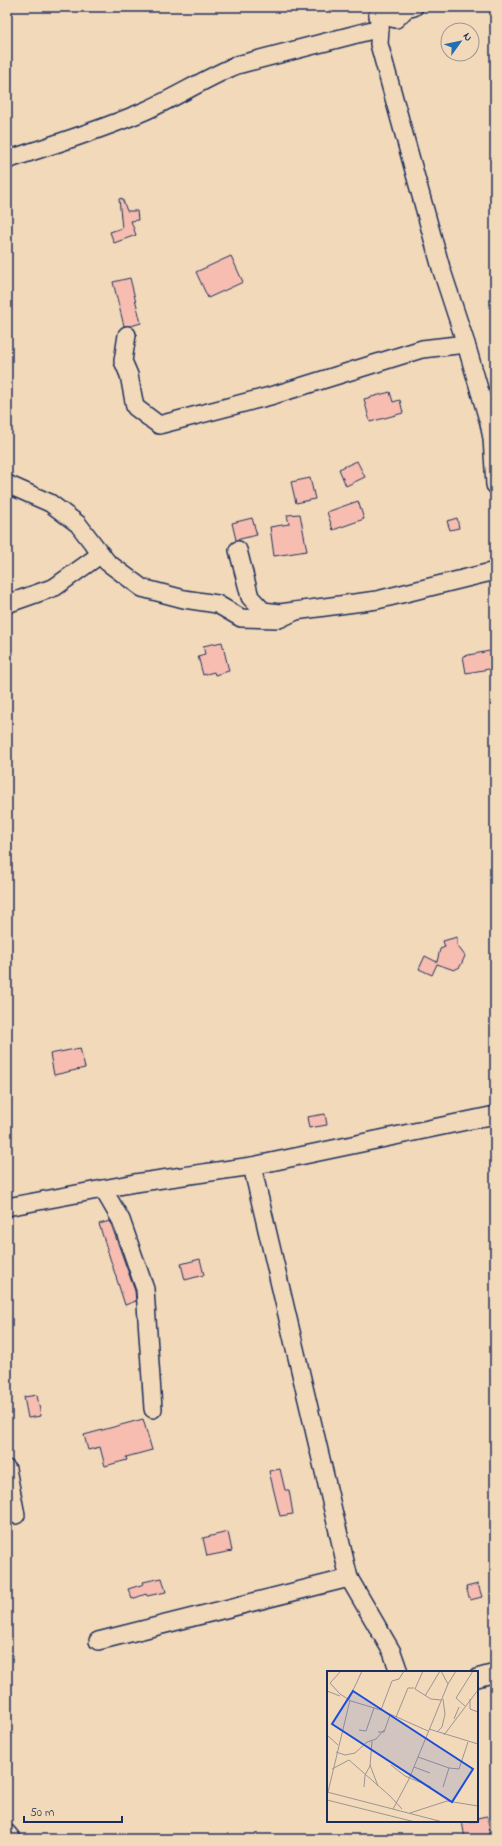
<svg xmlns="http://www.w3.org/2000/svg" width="502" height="1846" font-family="'Indie Flower',sans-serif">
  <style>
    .building { fill: #f7bdb0; stroke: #1b2f5e }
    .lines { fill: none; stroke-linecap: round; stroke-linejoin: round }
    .minor-casing { stroke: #1b2f5e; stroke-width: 20 }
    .minor { stroke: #f2d9ba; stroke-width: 17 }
    .inset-road { fill: none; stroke: #9c9595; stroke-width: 1 }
    .view { fill: #1d4ed8; fill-opacity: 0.15; stroke: #1d4ed8; stroke-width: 2 }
    .inset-edge { fill: none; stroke: #1b2f5e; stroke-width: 2 }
  </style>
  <rect width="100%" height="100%" fill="#f2d9ba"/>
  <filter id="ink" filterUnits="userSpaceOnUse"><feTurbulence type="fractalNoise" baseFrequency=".025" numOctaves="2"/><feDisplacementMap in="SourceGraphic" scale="8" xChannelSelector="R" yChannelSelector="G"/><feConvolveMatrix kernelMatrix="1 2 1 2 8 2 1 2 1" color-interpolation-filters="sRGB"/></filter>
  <g filter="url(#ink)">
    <!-- building -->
    <g class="building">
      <polygon points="122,198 127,211 137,211 138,220 131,221 136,235 114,243 110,232 122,228 119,199"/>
      <polygon points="231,256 243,282 208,298 196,272"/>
      <polygon points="130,278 141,323 131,326 124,326 113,282"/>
      <polygon points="390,392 393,402 400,400 403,413 370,422 364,399"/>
      <polygon points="357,461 365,477 346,486 339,469"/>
      <polygon points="310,478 315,499 296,503 291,482"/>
      <polygon points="358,501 364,519 333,530 327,512"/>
      <polygon points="300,514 307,551 274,556 270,527 289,524 287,515"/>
      <polygon points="252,518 257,535 236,540 232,523"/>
      <polygon points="457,518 459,528 450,530 447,521"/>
      <polygon points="222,642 229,671 215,675 214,672 203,675 198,656 205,654 203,646"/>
      <polygon points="495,650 495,668 466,673 463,656"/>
      <polygon points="457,937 457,945 465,956 460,967 454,970 437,964 432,975 419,969 425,956 437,962 440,949 445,947 443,941"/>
      <polygon points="80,1048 85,1068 54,1075 50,1054"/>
      <polygon points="325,1114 327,1125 309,1128 307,1117"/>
      <polygon points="110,1221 135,1291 136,1301 125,1305 99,1224"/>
      <polygon points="200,1259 204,1275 185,1280 181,1264"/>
      <polygon points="37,1395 41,1416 28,1418 24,1397"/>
      <polygon points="143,1419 152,1450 126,1457 127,1460 105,1466 100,1447 88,1450 84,1435"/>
      <polygon points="280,1469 285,1490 289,1490 293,1514 280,1516 269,1471"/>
      <polygon points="228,1532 232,1551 207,1556 203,1538"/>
      <polygon points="162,1578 166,1592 147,1596 146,1594 132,1599 128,1589 144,1584 143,1582"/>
      <polygon points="478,1584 482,1597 470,1600 466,1587"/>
      <polygon points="487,1816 491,1835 465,1839 462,1821 477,1821 477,1818"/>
    </g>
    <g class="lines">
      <defs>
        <g id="minor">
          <polyline points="378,7 378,15 396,19 406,9 414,7"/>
          <polyline points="388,7 378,15 380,28 379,44 441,268 466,344 489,423 492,438 495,485"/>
          <path d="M 7,160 C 54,144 102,130 147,110 C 178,96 206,78 237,65 L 380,28"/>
          <polyline points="127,335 123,361 129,375 135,407 159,425 274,395 422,349 466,344"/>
          <polyline points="7,484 50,503 78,524 107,562 142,588 184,599 217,604 241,618 279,619 296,611"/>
          <polyline points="238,550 250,597 263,611 280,613 377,600 495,571"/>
          <polyline points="7,604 55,587 101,554"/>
          <polyline points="103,1189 121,1220 145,1289 153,1409"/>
          <polyline points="7,1207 135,1183 252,1166 495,1115"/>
          <polyline points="7,1469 16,1515"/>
          <polyline points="349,1578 392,1652 399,1672"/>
          <polyline points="98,1641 349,1578 252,1166"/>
          <polyline points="477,1678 495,1673"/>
          <polyline points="7,1833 12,1839"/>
        </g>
      </defs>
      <!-- minor casing -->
      <use href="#minor" class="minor-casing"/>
      <!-- minor -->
      <use href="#minor" class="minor"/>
    </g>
  </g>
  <!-- overview -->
  <g transform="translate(327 1671)">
    <rect width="151" height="151" fill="#f2d9ba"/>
    <path class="inset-road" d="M 14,0 L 3,12 L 13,23 L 24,30 L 54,39 L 101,60M 96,0 L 88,18 L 104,28 L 114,29M 121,13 L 129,0M 0,20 L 13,25M 98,25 L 113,0M 22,28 L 35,0M 143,28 L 143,38 L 151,41M 138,35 L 129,27 L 146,0M 54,39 L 65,10 L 72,8 L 77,0M 69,46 L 81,17 L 87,17M 127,48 L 132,36M 102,58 L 151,73M 32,59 L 39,60 L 47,37M 51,61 L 57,61 L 63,44M 110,61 L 115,56 L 118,43 L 116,28M 0,64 L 11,74M 117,64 L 151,19M 9,81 L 18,84 L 28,82 L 40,71 L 49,68 L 57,59M 91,86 L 122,97 L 116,116M 43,94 L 51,115M 64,94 L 78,105 L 104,116M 87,96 L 103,102M 122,97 L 132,98 L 141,71M 5,98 L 22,89 L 63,125 L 75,138M 37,116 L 38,104 L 43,95 L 45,70M 0,121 L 116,151M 1,121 L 23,29M 0,129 L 88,151M 66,138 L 82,108 L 121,13 L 114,0M 83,142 L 120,130 L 151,135"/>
    <path class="view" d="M 26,20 L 146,98 L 125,131 L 5,53 Z"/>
    <rect width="151" height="151" class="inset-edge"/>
  </g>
  <!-- margin -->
  <rect width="502" height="1846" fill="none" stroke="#f2d9ba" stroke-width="24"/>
  <rect x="12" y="12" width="478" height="1822" fill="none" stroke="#1b2f5e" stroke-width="1.5" filter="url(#ink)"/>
  <!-- north arrow -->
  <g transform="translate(460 42) rotate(57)"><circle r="19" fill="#f2d9ba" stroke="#9c9595"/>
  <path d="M0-3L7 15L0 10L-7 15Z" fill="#1f6fb2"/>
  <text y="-6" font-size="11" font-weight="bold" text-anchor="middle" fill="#1b2f5e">N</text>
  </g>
  <!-- scale -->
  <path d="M24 1816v6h98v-6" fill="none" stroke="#1b2f5e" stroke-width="2"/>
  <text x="30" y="1816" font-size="12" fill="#1b2f5e" stroke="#f2d9ba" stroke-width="3" paint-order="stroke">50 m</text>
</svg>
